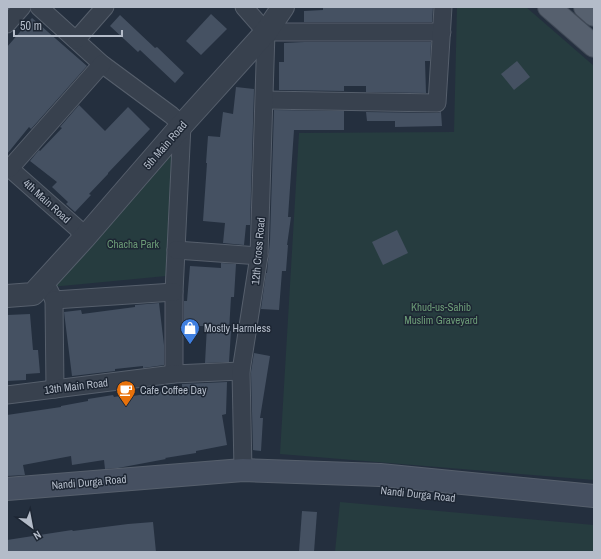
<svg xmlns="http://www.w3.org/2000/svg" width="601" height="559" font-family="'Archivo Narrow',sans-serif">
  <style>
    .green { fill: #263c3f }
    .building { fill: #455162 }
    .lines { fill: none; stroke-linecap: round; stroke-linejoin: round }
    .minor-casing { stroke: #565f6c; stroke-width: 19 }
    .tertiary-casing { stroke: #565f6c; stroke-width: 24 }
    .secondary-casing { stroke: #565f6c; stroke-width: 24 }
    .primary-casing { stroke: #414a57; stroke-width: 24 }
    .minor { stroke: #38414e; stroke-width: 17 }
    .tertiary { stroke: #38414e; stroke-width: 22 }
    .secondary { stroke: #465061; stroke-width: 22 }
    .primary { stroke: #56606e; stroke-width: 22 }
    .labels { text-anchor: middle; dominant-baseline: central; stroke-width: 3; stroke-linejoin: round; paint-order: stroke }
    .street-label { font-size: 11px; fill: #b4bcc9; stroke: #1d2633 }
    .park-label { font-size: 11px; fill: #6b9a76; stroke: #1d2633 }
    .poi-label { font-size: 11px; fill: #b4bcc9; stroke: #1d2633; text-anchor: start }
  </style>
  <rect width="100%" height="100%" fill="#242f3e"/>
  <!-- green -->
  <g class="green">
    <polygon points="457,7 526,7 594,66 594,480 280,454 299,133 454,132"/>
    <polygon points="176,140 166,276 51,287"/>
    <polygon points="340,502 594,525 594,552 335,552"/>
  </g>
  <!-- building -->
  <g class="building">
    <polygon points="323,7 433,7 432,22 304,22 304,11 323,10"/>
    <polygon points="211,14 227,29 201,55 186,41"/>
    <polygon points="120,15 155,48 157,47 184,73 175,83 140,50 138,52 110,26"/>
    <polygon points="32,18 87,66 31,129 29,127 7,154 7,47"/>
    <polygon points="304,42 431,42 430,61 425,61 426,93 366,92 366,86 344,86 344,91 279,90 279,62 284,62 284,43"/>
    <polygon points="517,61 530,77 514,90 501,74"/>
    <polygon points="236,87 254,89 250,225 246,225 244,245 223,243 225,223 203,221 207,163 206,163 208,136 220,137 223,112 233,114"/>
    <polygon points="79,105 105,131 128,107 150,129 108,173 108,174 89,194 91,195 75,212 66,204 68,202 52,187 57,182 30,161 39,150 40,151 62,128 60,127"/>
    <polygon points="274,110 344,111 344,130 294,130 288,217 291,217 287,245 288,245 286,271 282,271 279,310 261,309 266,273 267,273 270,240"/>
    <polygon points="366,112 437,113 441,112 442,126 395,127 395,121 367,121"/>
    <polygon points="397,230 408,253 383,265 372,242"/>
    <polygon points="221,263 236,264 234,297 231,297 229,331 231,331 229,362 205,363 207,326 184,326 184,301 187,301 190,266 221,268"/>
    <polygon points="159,303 164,345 164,365 143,368 143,366 115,369 115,371 72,376 64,312 81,310 82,314 135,307 135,305"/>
    <polygon points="30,314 33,350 38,350 40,373 26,374 26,380 7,381 7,315"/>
    <polygon points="254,353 270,356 260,418 263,418 261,451 253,450 251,372"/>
    <polygon points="227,382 226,414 222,415 227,445 196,451 196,453 165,458 166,459 118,468 105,469 104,460 72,465 71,456 23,465 25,475 7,476 7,415 61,407 61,406 88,401 88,399 113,395 114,397 133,394 133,396 169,390 169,392 182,392 182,384"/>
    <polygon points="302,511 317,512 314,552 299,552"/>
    <polygon points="153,522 156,552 7,552 7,540 72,530 73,531 128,524"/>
  </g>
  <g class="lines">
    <defs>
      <g id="minor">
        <polyline points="39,7 102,64 171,115 182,125 174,292 174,374"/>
        <polyline points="244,7 266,32"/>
        <polyline points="7,24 22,7"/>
        <polyline points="266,32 442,32"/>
        <polyline points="76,40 105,7"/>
        <polyline points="265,100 437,103 443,7"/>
        <polyline points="7,166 77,228 85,237"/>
        <polyline points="10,168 102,64"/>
        <polyline points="176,250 259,256"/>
        <polyline points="45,282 54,300 174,292"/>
        <polyline points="54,300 55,389"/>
        <polyline points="7,395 174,374 241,371"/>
        <polyline points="243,470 241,371 259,256 266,32"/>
      </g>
      <polyline id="tertiary" points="7,296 33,294 85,237 182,125 266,32 283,7"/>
      <polyline id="secondary" points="7,489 243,470 380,475 594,496"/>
      <g id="primary">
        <polyline points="549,7 594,46"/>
        <polyline points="585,7 594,15"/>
      </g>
    </defs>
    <!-- minor casing -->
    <use href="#minor" class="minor-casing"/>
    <!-- tertiary casing -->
    <use href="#tertiary" class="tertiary-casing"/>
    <!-- secondary casing -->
    <use href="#secondary" class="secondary-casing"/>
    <!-- primary casing -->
    <use href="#primary" class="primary-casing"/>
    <!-- minor -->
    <use href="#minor" class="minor"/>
    <!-- tertiary -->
    <use href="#tertiary" class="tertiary"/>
    <!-- secondary -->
    <use href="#secondary" class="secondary"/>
    <!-- primary -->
    <use href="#primary" class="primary"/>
  </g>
  <!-- icons -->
  <defs>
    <symbol id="shop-pin" viewBox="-11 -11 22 30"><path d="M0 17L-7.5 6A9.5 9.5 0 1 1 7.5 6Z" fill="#3f7fe0" stroke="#1d2633"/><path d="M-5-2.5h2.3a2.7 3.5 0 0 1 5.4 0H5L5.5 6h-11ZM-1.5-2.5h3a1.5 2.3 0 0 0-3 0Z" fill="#fff"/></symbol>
    <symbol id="cafe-pin" viewBox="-11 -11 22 30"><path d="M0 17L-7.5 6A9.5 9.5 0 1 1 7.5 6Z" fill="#e8710a" stroke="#1d2633"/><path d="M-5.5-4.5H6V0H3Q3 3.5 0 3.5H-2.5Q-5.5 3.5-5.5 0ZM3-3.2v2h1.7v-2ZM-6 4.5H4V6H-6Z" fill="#fff"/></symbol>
  </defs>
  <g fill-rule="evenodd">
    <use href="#shop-pin" x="179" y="317" width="22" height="30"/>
    <use href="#cafe-pin" x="115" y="379" width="22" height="30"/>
  </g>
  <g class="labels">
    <!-- street labels -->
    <g class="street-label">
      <text transform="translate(165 145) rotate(-49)">5th Main Road</text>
      <text transform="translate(47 201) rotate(42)">4th Main Road</text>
      <text transform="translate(258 251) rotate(-85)">12th Cross Road</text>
      <text transform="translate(76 386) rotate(-7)">13th Main Road</text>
      <text transform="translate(89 482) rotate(-5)">Nandi Durga Road</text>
      <text transform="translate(418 494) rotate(6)">Nandi Durga Road</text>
    </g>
    <!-- park labels -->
    <g class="park-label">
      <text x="133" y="244">Chacha Park</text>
      <text x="441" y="307">Khud-us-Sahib<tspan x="441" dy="13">Muslim Graveyard</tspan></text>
    </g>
    <!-- poi labels -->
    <g class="poi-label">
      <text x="204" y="328">Mostly Harmless</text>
      <text x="140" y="390">Cafe Coffee Day</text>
    </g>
  </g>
  <!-- border -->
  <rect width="601" height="559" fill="none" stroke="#b4bcc9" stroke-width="16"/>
  <!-- north arrow -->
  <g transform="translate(32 527) rotate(148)" stroke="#1d2633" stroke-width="3" paint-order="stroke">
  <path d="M0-3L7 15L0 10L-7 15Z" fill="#b4bcc9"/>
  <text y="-6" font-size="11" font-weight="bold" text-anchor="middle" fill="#b4bcc9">N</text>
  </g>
  <!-- scale -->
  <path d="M14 30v6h108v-6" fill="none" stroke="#b4bcc9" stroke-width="2"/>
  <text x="20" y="30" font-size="12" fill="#b4bcc9" stroke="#1d2633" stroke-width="3" paint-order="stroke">50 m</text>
</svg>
